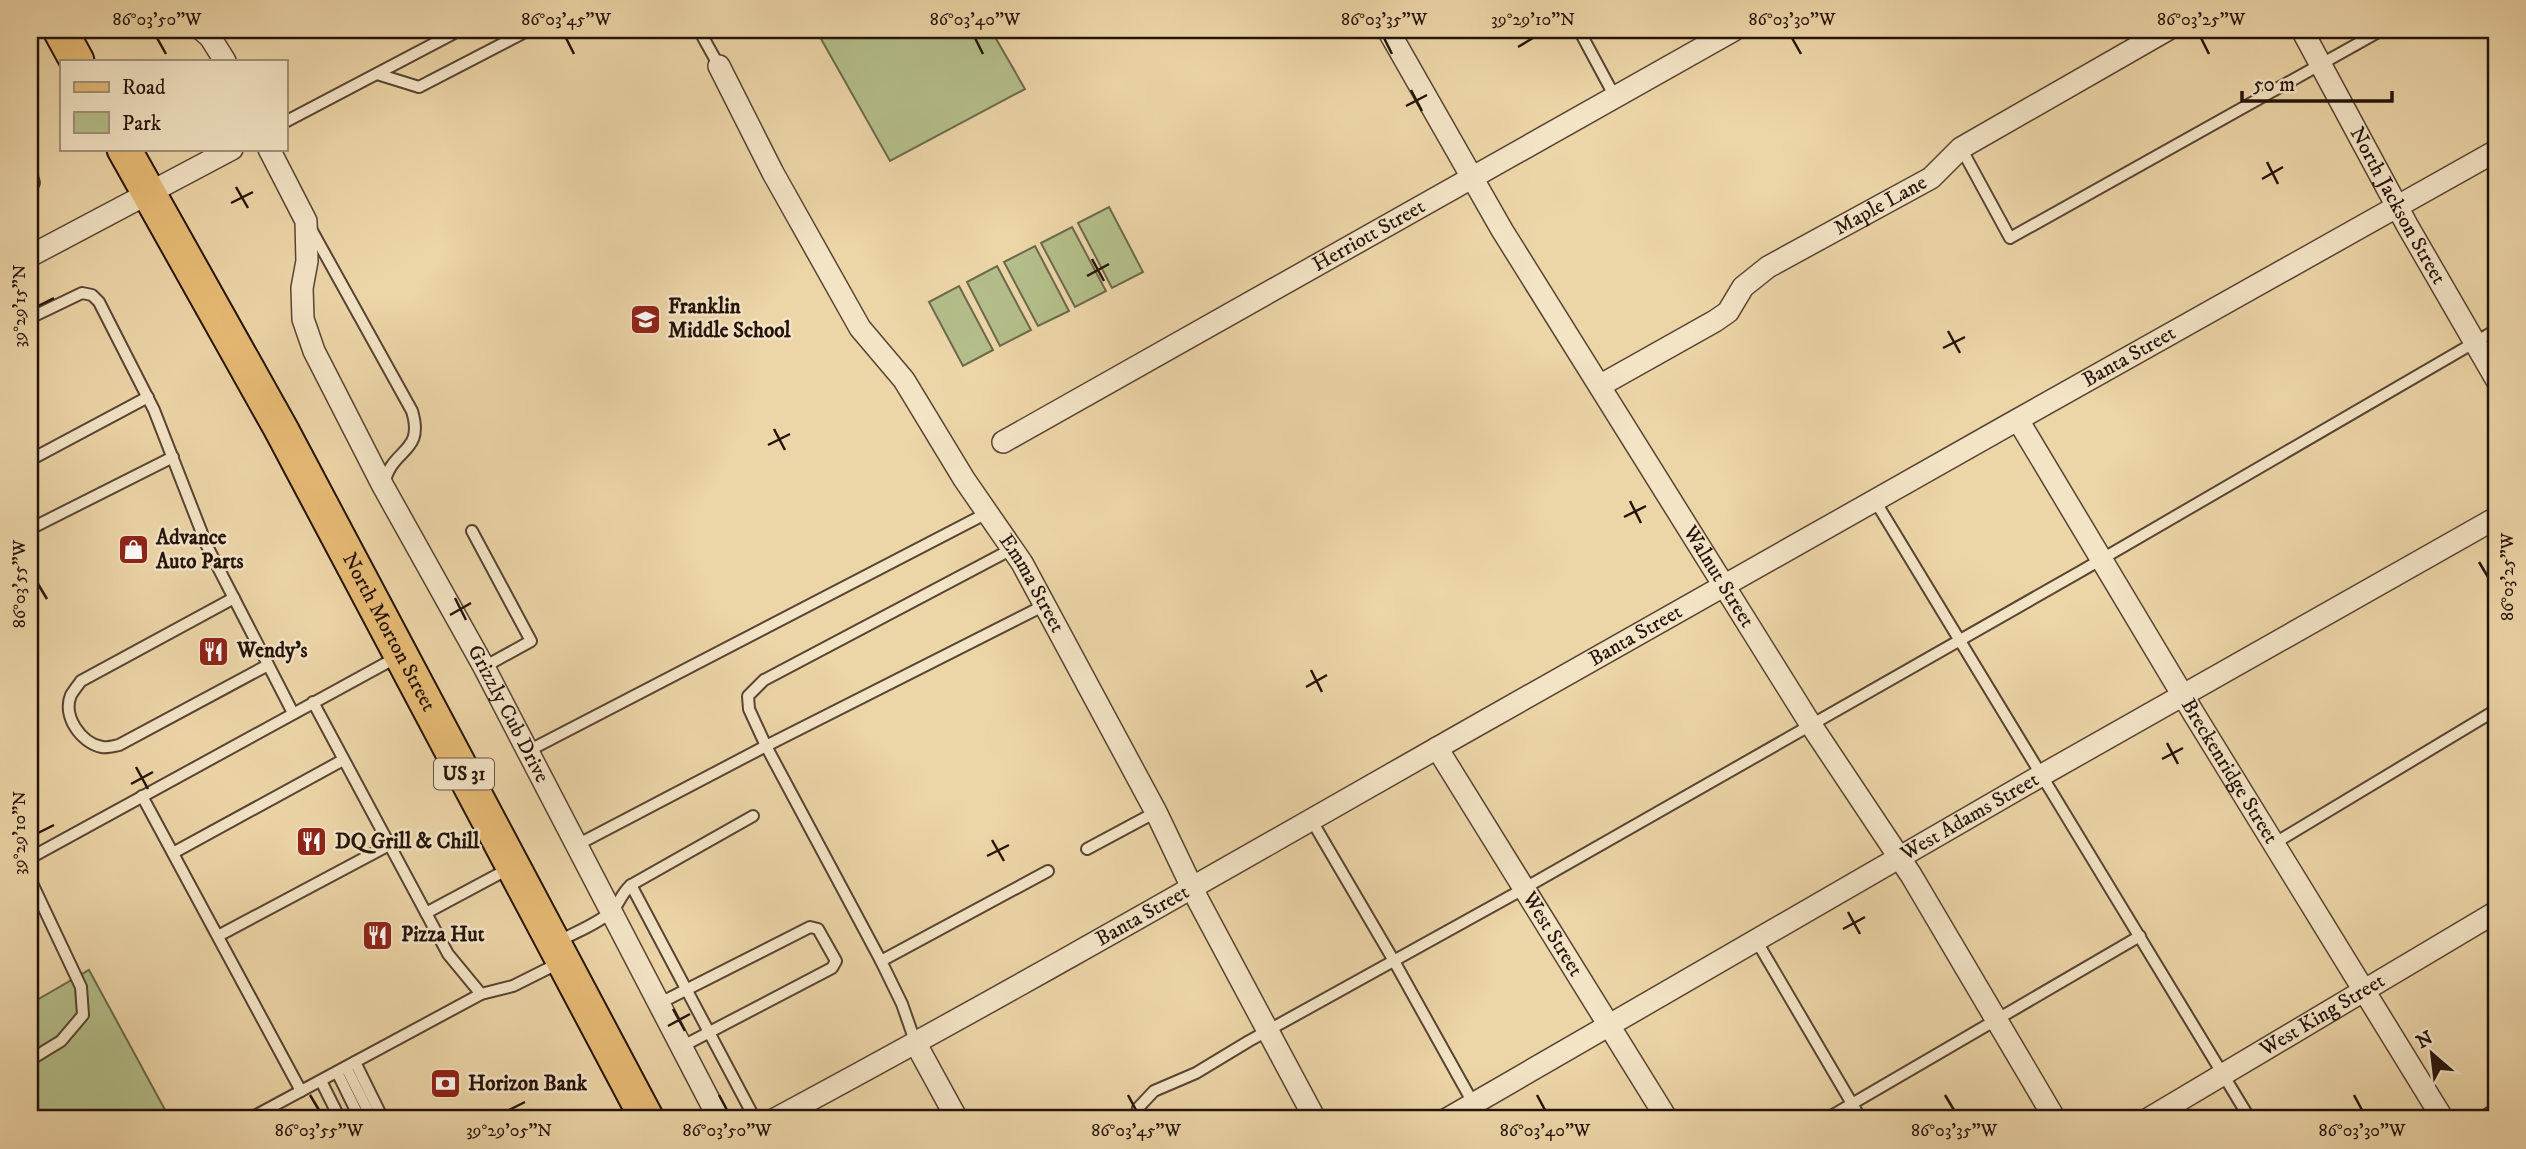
<svg xmlns="http://www.w3.org/2000/svg" width="2526" height="1149" font-family="'IM FELL DW Pica',serif">
  <style>
    .green { fill: #b4be8a; stroke: #6c694a; stroke-width: 2 }
    .lines { fill: none; stroke-linecap: round; stroke-linejoin: round }
    .service-casing { stroke: #574432; stroke-width: 14 }
    .minor-casing { stroke: #574432; stroke-width: 24 }
    .primary-casing { stroke: #25140b; stroke-width: 37 }
    .service { stroke: #f3e4c6; stroke-width: 10 }
    .minor { stroke: #f3e4c6; stroke-width: 21 }
    .primary { stroke: #e6ba74; stroke-width: 33 }
    .ticks { fill: none; stroke: #25140b; stroke-width: 2.5 }
    .labels { text-anchor: middle; dominant-baseline: central; stroke-width: 5; stroke-linejoin: round; paint-order: stroke }
    .shield { fill: #f3e4c6; stroke: #635243; stroke-width: 2 }
    .shield-label { font-size: 19px; font-weight: bold; fill: #25140b }
    .street-label { font-size: 21px; fill: #25140b; stroke: #f3e4c6 }
    .poi-label { font-size: 21px; font-weight: bold; fill: #25140b; stroke: #f3e4c6; text-anchor: start }
    .neatline { fill: none; stroke: #25140b; stroke-width: 2.5 }
    .ticks-label { font-size: 18px; text-anchor: middle; fill: #25140b }
  </style>
  <rect width="100%" height="100%" fill="#ecd5a7"/>
  <filter id="stains"><feTurbulence type="fractalNoise" baseFrequency=".00286" numOctaves="4"/><feColorMatrix values="0 0 0 0 .2 0 0 0 0 .09 0 0 0 0 .02 0 0 0 .5 -.17"/></filter>
  <radialGradient id="worn" r=".72"><stop offset=".6" stop-color="#630" stop-opacity="0"/><stop offset="1" stop-color="#630" stop-opacity=".3"/></radialGradient>
  <!-- green -->
  <g class="green">
    <polygon points="816,30 991,30 1025,89 890,161"/>
    <polygon points="1109,207 1143,272 1112,288 1078,223"/>
    <polygon points="1072,227 1106,291 1075,307 1041,243"/>
    <polygon points="1035,246 1069,311 1038,326 1004,262"/>
    <polygon points="997,266 1031,330 1000,346 967,282"/>
    <polygon points="959,286 993,350 963,366 929,302"/>
    <polygon points="89,970 170,1119 30,1119 30,1004"/>
  </g>
  <g class="lines">
    <defs>
      <g id="service">
        <polyline points="699,30 719,66"/>
        <polyline points="1579,30 1615,97"/>
        <polyline points="2491,30 2496,40"/>
        <polyline points="377,74 419,87 529,30"/>
        <polyline points="285,122 460,30"/>
        <polyline points="1961,148 2010,238 2382,30"/>
        <polyline points="30,169 34,183 30,189"/>
        <path d="M 311,229 L 412,411 C 425,454 392,447 384,484"/>
        <polyline points="30,318 82,293 92,295 99,302 154,410 207,546 293,713"/>
        <polyline points="30,460 148,397"/>
        <polyline points="1874,499 2250,1119"/>
        <polyline points="30,529 173,457"/>
        <polyline points="472,531 531,641 484,667"/>
        <polyline points="1012,549 764,680 748,696 749,709 766,746 1045,605"/>
        <path d="M 234,598 L 81,681 C 78,685 74,690 71,695 C 62,716 81,743 102,747 C 107,748 114,746 119,745 L 268,665"/>
        <polyline points="313,702 448,954 481,994"/>
        <polyline points="528,751 987,513"/>
        <polyline points="142,796 301,1091"/>
        <polyline points="1312,821 1394,961 1482,1119"/>
        <polyline points="2275,843 2496,710"/>
        <polyline points="575,846 766,746 881,961 902,1004 916,1044"/>
        <polyline points="1087,849 1156,812"/>
        <polyline points="173,853 343,760"/>
        <polyline points="30,858 399,656"/>
        <polyline points="30,879 81,987 83,1015 61,1041 30,1060"/>
        <polyline points="631,885 755,1119"/>
        <polyline points="426,913 510,868"/>
        <polyline points="218,936 389,845"/>
        <polyline points="1756,940 1861,1119"/>
        <path d="M 558,942 C 575,932 598,924 612,911 C 620,903 620,895 631,885 L 753,816"/>
        <polyline points="881,961 1048,871"/>
        <polyline points="658,1004 810,927 818,929 836,961 832,968 681,1047"/>
        <polyline points="355,1062 383,1119"/>
        <polyline points="346,1067 372,1119"/>
        <polyline points="337,1072 360,1119"/>
        <polyline points="321,1081 340,1119"/>
        <polyline points="249,1119 481,994 513,986 559,963"/>
        <polyline points="1136,1119 1138,1108 1154,1091 1196,1073 1249,1041 1525,888 2083,570 2496,330"/>
        <polyline points="1826,1119 2140,936"/>
        <polyline points="2479,1119 2496,1109"/>
      </g>
      <g id="minor">
        <polyline points="202,30 210,37 225,61"/>
        <path id="s1" d="M 1388,30 L 1502,230 L 1811,725 L 1911,875 L 2055,1119"/>
        <path id="s2" d="M 2302,30 L 2407,225 L 2496,379"/>
        <path id="s3" d="M 719,66 L 773,173 L 860,328 L 904,380 L 964,479 L 1022,563 L 1156,812 L 1198,900 L 1315,1119"/>
        <path id="s4" d="M 269,149 L 306,221 L 307,261 L 302,288 L 303,319 L 314,351 L 383,486 L 484,667 L 719,1119"/>
        <polyline points="30,256 232,149"/>
        <path id="s5" d="M 1601,385 L 1715,321 L 1728,312 L 1743,287 L 1768,267 L 1931,178 L 1961,148 L 2167,30"/>
        <path id="s6" d="M 2018,420 L 2194,714 L 2443,1119"/>
        <path id="s7" d="M 1003,442 L 1734,30"/>
        <path id="s8" d="M 1437,748 L 1667,1119"/>
        <polyline points="916,1044 957,1119"/>
        <path id="s9" d="M 775,1119 C 1008,994 1237,862 1467,731 C 1810,537 2152,343 2496,151"/>
        <path id="s10" d="M 1447,1119 L 2042,775 L 2496,518"/>
        <path id="s11" d="M 2148,1119 L 2496,912"/>
      </g>
      <g id="primary">
        <polyline points="60,30 77,61"/>
        <path id="s12" d="M 124,149 L 281,429 L 647,1119"/>
      </g>
    </defs>
    <!-- service casing -->
    <use href="#service" class="service-casing"/>
    <!-- minor casing -->
    <use href="#minor" class="minor-casing"/>
    <!-- primary casing -->
    <use href="#primary" class="primary-casing"/>
    <!-- service -->
    <use href="#service" class="service"/>
    <!-- minor -->
    <use href="#minor" class="minor"/>
    <!-- primary -->
    <use href="#primary" class="primary"/>
  </g>
  <!-- ticks -->
  <path class="ticks" d="M 157,38 L 166,54M 566,38 L 574,54M 975,38 L 983,54M 1384,38 L 1392,54M 1792,38 L 1801,54M 2201,38 L 2209,54M 1518,47 L 1533,38M 1411,90 L 1422,111M 1406,106 L 1427,95M 2267,162 L 2278,184M 2262,179 L 2283,167M 236,187 L 248,208M 231,203 L 253,192M 1092,259 L 1104,281M 1087,276 L 1109,264M 38,306 L 54,298M 1948,331 L 1960,353M 1943,348 L 1965,337M 774,429 L 785,450M 768,445 L 790,434M 1630,501 L 1641,523M 1624,517 L 1646,506M 2479,562 L 2488,577M 38,584 L 47,599M 455,598 L 466,620M 450,615 L 471,603M 1311,670 L 1322,692M 1306,687 L 1327,675M 2167,743 L 2178,764M 2162,759 L 2183,748M 136,767 L 148,789M 131,784 L 153,772M 38,833 L 54,825M 992,840 L 1004,861M 987,856 L 1009,845M 1848,912 L 1860,934M 1843,929 L 1865,917M 673,1009 L 685,1031M 668,1026 L 690,1014M 310,1095 L 319,1110M 719,1095 L 727,1110M 1128,1095 L 1136,1110M 1537,1095 L 1545,1110M 1945,1095 L 1954,1110M 2354,1095 L 2362,1110M 509,1110 L 525,1102"/>
  <!-- icons -->
  <defs>
    <symbol id="school-square" viewBox="-11 -11 22 22"><rect x="-9" y="-9" width="18" height="18" rx="4" fill="#8f2418" stroke="#f3e4c6"/><path d="M0-5L7-2L0 1L-7-2ZM-4 1L0 2.5L4 1V4Q0 6-4 4Z" fill="#fff"/></symbol>
    <symbol id="shop-square" viewBox="-11 -11 22 22"><rect x="-9" y="-9" width="18" height="18" rx="4" fill="#8f2418" stroke="#f3e4c6"/><path d="M-5-2.5h2.3a2.7 3.5 0 0 1 5.4 0H5L5.5 6h-11ZM-1.5-2.5h3a1.5 2.3 0 0 0-3 0Z" fill="#fff"/></symbol>
    <symbol id="restaurant-square" viewBox="-11 -11 22 22"><rect x="-9" y="-9" width="18" height="18" rx="4" fill="#8f2418" stroke="#f3e4c6"/><path d="M-5-6h1v4h1v-4h1v4h1v-4h1v5L-1.5 .5V6h-2V.5L-5-1ZM5-6V6H3V1.5H1.5Q1.5-4 5-6Z" fill="#fff"/></symbol>
    <symbol id="bank-square" viewBox="-11 -11 22 22"><rect x="-9" y="-9" width="18" height="18" rx="4" fill="#8f2418" stroke="#f3e4c6"/><path d="M-6-4H6V4H-6ZM0-2.3a2.3 2.3 0 1 0 0 4.6a2.3 2.3 0 1 0 0-4.6Z" fill="#fff"/></symbol>
  </defs>
  <g fill-rule="evenodd">
    <use href="#school-square" x="628" y="302" width="35" height="35"/>
    <use href="#shop-square" x="116" y="532" width="35" height="35"/>
    <use href="#restaurant-square" x="196" y="634" width="35" height="35"/>
    <use href="#restaurant-square" x="294" y="824" width="35" height="35"/>
    <use href="#restaurant-square" x="360" y="918" width="35" height="35"/>
    <use href="#bank-square" x="428" y="1066" width="35" height="35"/>
  </g>
  <g class="labels">
    <!-- shield labels -->
    <rect class="shield" x="434" y="758.5" width="60" height="31" rx="5"/>
    <g class="shield-label">
      <text x="464" y="774">US 31</text>
    </g>
    <!-- street labels -->
    <g class="street-label">
      <text stroke="none"><textPath href="#s5" startOffset="336">Maple Lane</textPath></text>
      <text stroke="none"><textPath href="#s2" startOffset="200">North Jackson Street</textPath></text>
      <text stroke="none"><textPath href="#s7" startOffset="420">Herriott Street</textPath></text>
      <text stroke="none"><textPath href="#s9" startOffset="1554">Banta Street</textPath></text>
      <text stroke="none"><textPath href="#s1" startOffset="639">Walnut Street</textPath></text>
      <text stroke="none"><textPath href="#s3" startOffset="606">Emma Street</textPath></text>
      <text stroke="none"><textPath href="#s12" startOffset="551">North Morton Street</textPath></text>
      <text stroke="none"><textPath href="#s9" startOffset="987">Banta Street</textPath></text>
      <text stroke="none"><textPath href="#s4" startOffset="625">Grizzly Cub Drive</textPath></text>
      <text stroke="none"><textPath href="#s6" startOffset="410">Breckenridge Street</textPath></text>
      <text stroke="none"><textPath href="#s10" startOffset="604">West Adams Street</textPath></text>
      <text stroke="none"><textPath href="#s9" startOffset="420">Banta Street</textPath></text>
      <text stroke="none"><textPath href="#s8" startOffset="219">West Street</textPath></text>
      <text stroke="none"><textPath href="#s11" startOffset="203">West King Street</textPath></text>
    </g>
    <!-- poi labels -->
    <g class="poi-label">
      <text x="668" y="307">Franklin<tspan x="668" dy="24">Middle School</tspan></text>
      <text x="156" y="538">Advance<tspan x="156" dy="24">Auto Parts</tspan></text>
      <text x="237" y="651">Wendy's</text>
      <text x="335" y="842">DQ Grill &amp; Chill</text>
      <text x="401" y="935">Pizza Hut</text>
      <text x="468" y="1084">Horizon Bank</text>
    </g>
  </g>
  <!-- margin -->
  <rect width="2526" height="1149" fill="none" stroke="#ecd5a7" stroke-width="77"/>
  <!-- legend -->
  <rect x="60" y="60" width="228" height="91" fill="#f3e4c6" stroke="#a1917b" stroke-width="2"/>
  <rect x="74" y="82" width="35" height="10" fill="#e6ba74" stroke="#a1917b" stroke-width="2"/>
  <text x="122" y="94" font-size="21" fill="#25140b">Road</text>
  <rect x="74" y="112" width="35" height="21" fill="#b4be8a" stroke="#a1917b" stroke-width="2"/>
  <text x="122" y="130" font-size="21" fill="#25140b">Park</text>
  <!-- north arrow -->
  <g transform="translate(2432 1054) rotate(332)" stroke="#f3e4c6" stroke-width="5" paint-order="stroke">
  <path d="M0-5L12 26L0 18L-12 26Z" fill="#25140b"/>
  <text y="-10" font-size="19" font-weight="bold" text-anchor="middle" fill="#25140b">N</text>
  </g>
  <!-- scale -->
  <path d="M2242 91v10h150v-10" fill="none" stroke="#25140b" stroke-width="3.5"/>
  <text x="2253" y="91" font-size="21" fill="#25140b" stroke="#f3e4c6" stroke-width="5" paint-order="stroke">50 m</text>
  <rect x="38" y="38" width="2450" height="1072" class="neatline"/>
  <g class="ticks-label">
    <text x="157" y="25">86°03'50"W</text>
    <text x="566" y="25">86°03'45"W</text>
    <text x="975" y="25">86°03'40"W</text>
    <text x="1384" y="25">86°03'35"W</text>
    <text x="1533" y="25">39°29'10"N</text>
    <text x="1792" y="25">86°03'30"W</text>
    <text x="2201" y="25">86°03'25"W</text>
    <text transform="translate(19 306) rotate(-90)" y="6">39°29'15"N</text>
    <text transform="translate(2507 577) rotate(-90)" y="6">86°03'25"W</text>
    <text transform="translate(19 584) rotate(-90)" y="6">86°03'55"W</text>
    <text transform="translate(19 833) rotate(-90)" y="6">39°29'10"N</text>
    <text x="319" y="1136">86°03'55"W</text>
    <text x="509" y="1136">39°29'05"N</text>
    <text x="727" y="1136">86°03'50"W</text>
    <text x="1136" y="1136">86°03'45"W</text>
    <text x="1545" y="1136">86°03'40"W</text>
    <text x="1954" y="1136">86°03'35"W</text>
    <text x="2362" y="1136">86°03'30"W</text>
  </g>
  <rect width="100%" height="100%" filter="url(#stains)"/>
  <rect width="100%" height="100%" fill="url(#worn)"/>
</svg>
